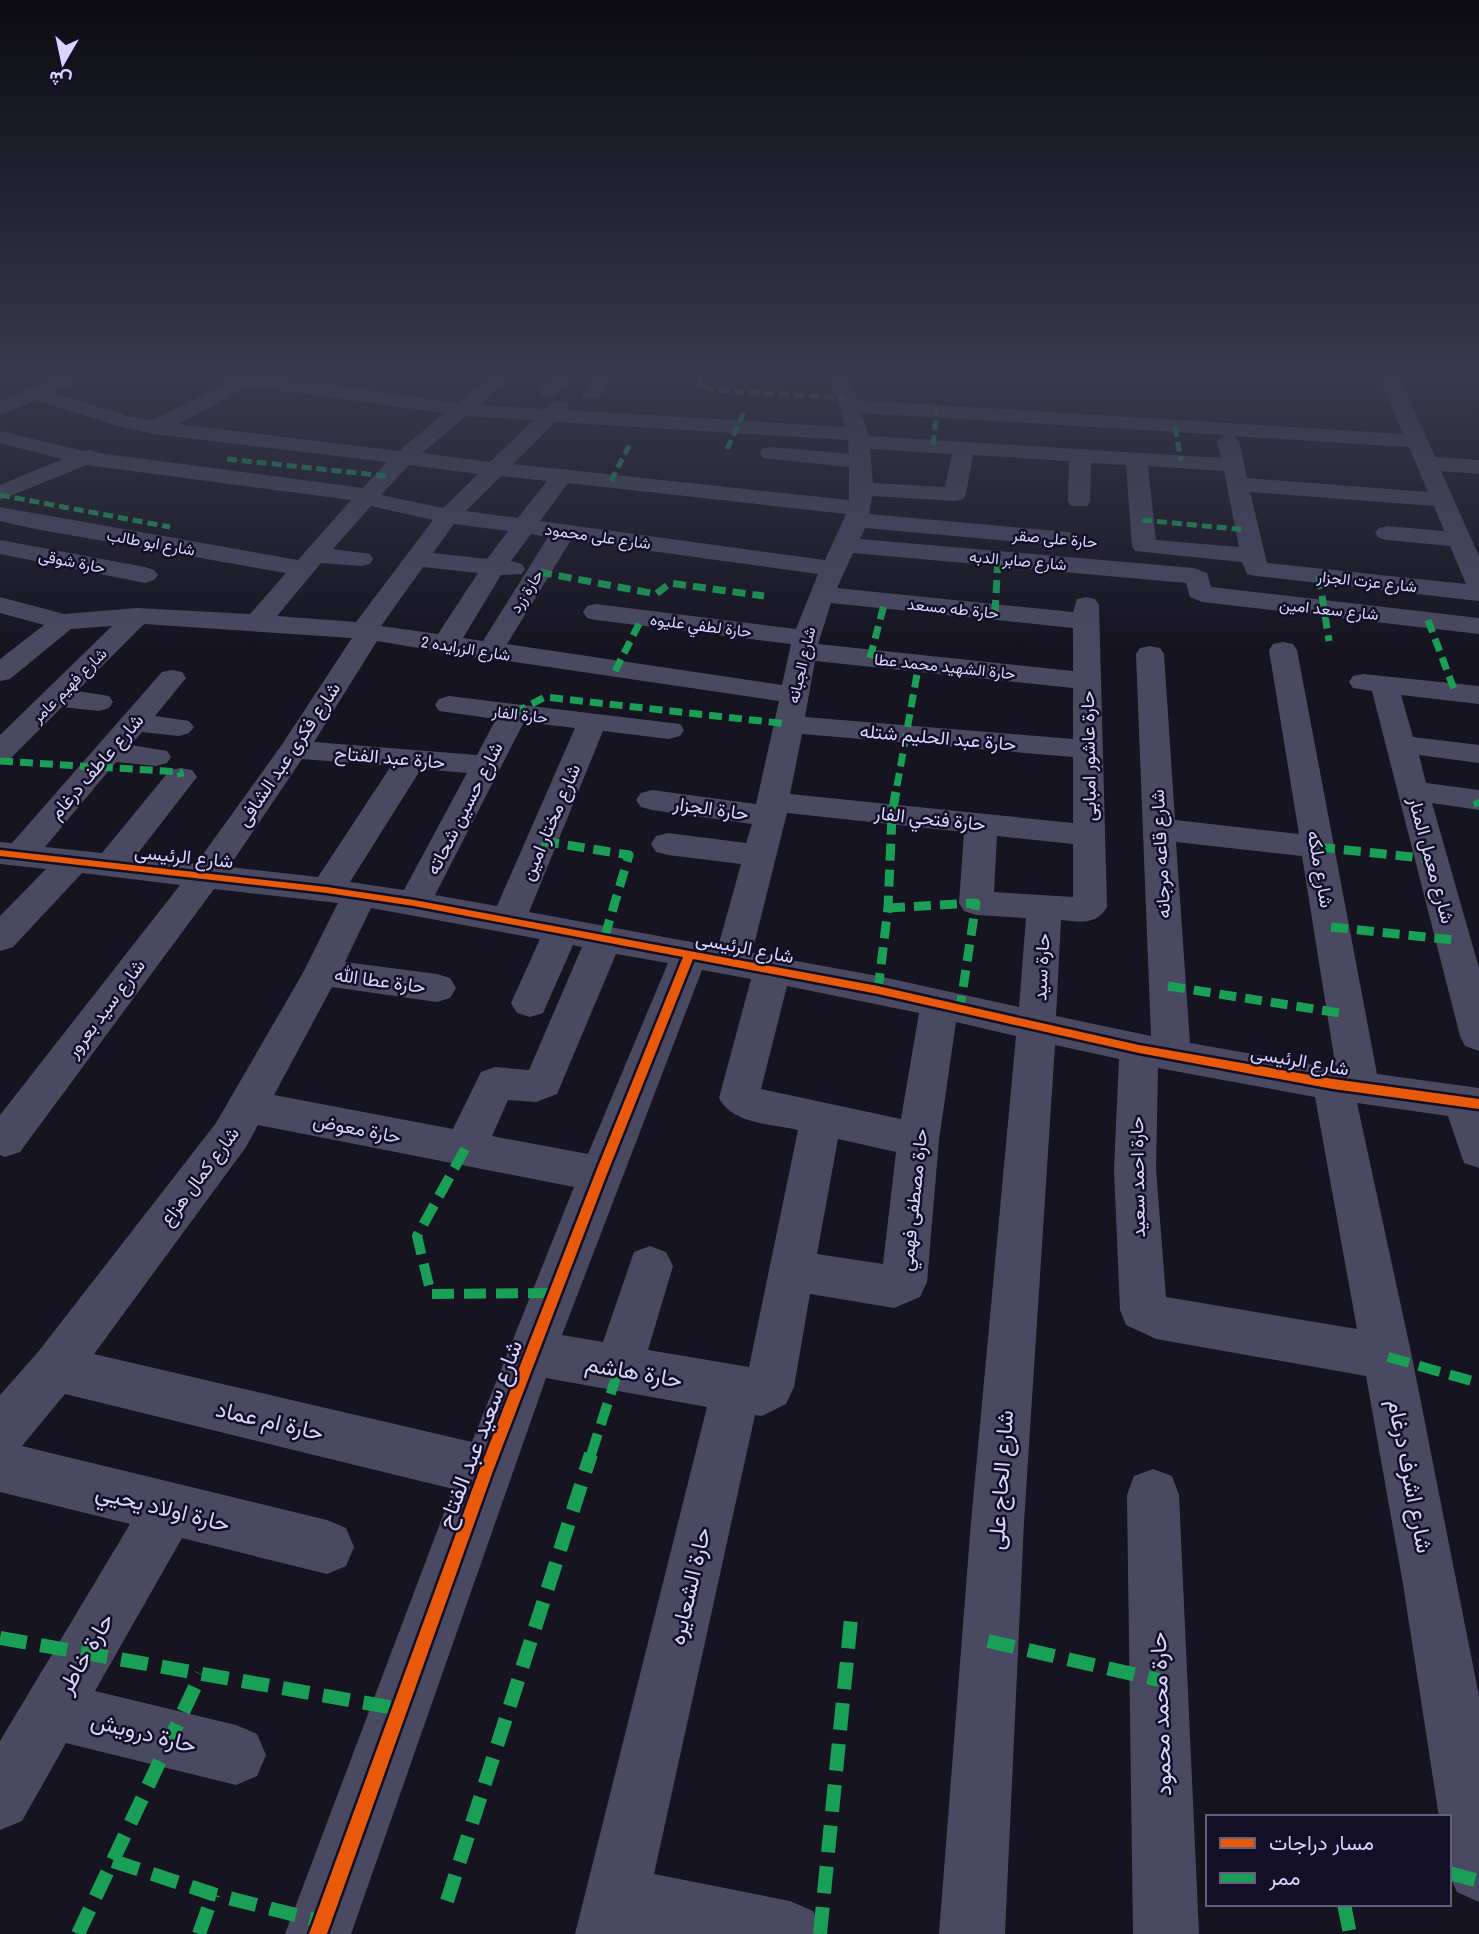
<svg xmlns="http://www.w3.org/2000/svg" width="1479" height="1934" font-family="'Archivo Narrow',Vazirmatn,sans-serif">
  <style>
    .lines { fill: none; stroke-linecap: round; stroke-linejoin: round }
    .minor { fill: #4a4962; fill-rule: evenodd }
    .quiet-far4 { stroke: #1a9f57; stroke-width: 5; stroke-dasharray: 10 5; stroke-linecap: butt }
    .quiet-far3 { stroke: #1a9f57; stroke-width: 7; stroke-dasharray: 13 7; stroke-linecap: butt }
    .quiet-far2 { stroke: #1a9f57; stroke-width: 9; stroke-dasharray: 17 9; stroke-linecap: butt }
    .quiet-far1 { stroke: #1a9f57; stroke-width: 10; stroke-dasharray: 22 10; stroke-linecap: butt }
    .quiet { stroke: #1a9f57; stroke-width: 14; stroke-dasharray: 27 14; stroke-linecap: butt }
    .cycleway-casing { stroke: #130f26; stroke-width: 5 }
    .cycleway { fill: #e8590c; fill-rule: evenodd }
    .labels { text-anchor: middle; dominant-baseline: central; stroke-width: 5; stroke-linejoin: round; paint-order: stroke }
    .far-street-label { font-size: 16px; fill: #d9d4ff; stroke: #130f26 }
    .street-label { font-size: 19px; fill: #d9d4ff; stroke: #130f26 }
    .near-street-label { font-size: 23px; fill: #d9d4ff; stroke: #130f26 }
  </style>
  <rect width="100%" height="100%" fill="#161421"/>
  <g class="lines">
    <!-- minor -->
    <g class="minor">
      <path d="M 60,375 L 85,375 L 83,379 L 53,393 L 128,416 L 152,420 L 227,383 L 203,379 L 201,375 L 258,375 L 457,403 L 491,375 L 512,375 L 479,405 L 545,409 C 552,402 556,399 566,402 L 569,406 L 566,410 L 845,427 L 829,375 L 849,375 L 857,400 L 1403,434 L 1378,375 L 1398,375 L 1435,457 L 1479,460 L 1479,474 L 1441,471 L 1479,556 L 1479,601 L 1256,576 L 1247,574 L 1242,562 L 1135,551 L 1132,546 L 1126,465 L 1091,463 L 1090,501 L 1087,506 L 1071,506 L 1068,501 L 1069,461 L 973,455 L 966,494 L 963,499 L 955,501 L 872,496 L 869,514 L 1067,532 L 1076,534 L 1079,539 L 1076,544 L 1067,546 L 865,528 L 860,539 L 1194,568 L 1207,573 L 1211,587 L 1479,618 L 1479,634 L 1202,602 L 1190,597 L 1186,583 L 853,553 L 837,588 L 1073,612 L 1077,599 L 1086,597 L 1095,599 L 1099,605 L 1107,907 C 1097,925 1080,922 1061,920 L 1056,1016 L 1151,1036 L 1136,654 L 1140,648 L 1150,646 L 1160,648 L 1164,654 L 1175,820 L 1299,834 L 1269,650 L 1273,644 L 1283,642 L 1293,644 L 1297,650 L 1377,1074 L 1479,1088 L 1479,1168 L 1464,1163 L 1448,1116 L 1357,1103 L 1412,1357 L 1479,1696 L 1479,1902 L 1457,1892 L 1449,1875 L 1449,1817 L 1439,1817 L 1403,1584 L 1366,1376 L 1156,1339 L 1126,1325 L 1120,1310 L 1114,1169 L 1119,1059 L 1055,1045 L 1024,1522 L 1005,1934 L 939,1934 L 971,1522 L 1016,1036 L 956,1022 L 939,1140 L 927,1282 L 920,1297 L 894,1308 L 810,1294 L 794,1387 L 786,1404 L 762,1416 L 755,1415 L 654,1874 L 790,1901 L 813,1911 L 823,1934 L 575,1934 L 707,1407 L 546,1378 L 351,1934 L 285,1934 L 453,1489 L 65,1394 L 22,1446 L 327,1520 L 346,1528 L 354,1547 L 346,1566 L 327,1574 L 182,1538 L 95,1691 L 236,1725 L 257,1734 L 266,1755 L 257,1776 L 236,1785 L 66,1743 L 22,1821 L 0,1830 L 0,1741 L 130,1524 L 0,1492 L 0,1395 L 38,1352 L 216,1123 L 304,971 L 338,903 L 214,889 L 20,1152 L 5,1157 L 0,1155 L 0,1115 L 180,885 L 82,873 L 13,947 L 0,951 L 0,916 L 46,869 L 0,864 L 0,842 L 12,843 L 162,672 L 172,670 L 182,672 L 186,678 L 155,716 L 189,721 L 194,727 L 189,733 L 179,736 L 142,732 L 131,745 L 167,751 L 171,757 L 167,763 L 156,766 L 116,762 L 45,847 L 102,853 L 170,770 L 181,768 L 192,770 L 197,777 L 135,857 L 196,864 L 281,746 L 352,638 L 144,624 L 77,691 L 109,696 L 113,702 L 109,708 L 99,711 L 62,707 L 11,758 L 0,761 L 0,735 L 112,626 L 71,629 L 10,679 L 0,681 L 0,659 L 44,625 L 0,613 L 0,597 L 64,614 L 137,608 L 250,614 L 286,573 L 35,529 L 0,521 L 0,507 L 298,560 L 351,500 L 87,465 L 0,500 L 0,485 L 63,459 L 0,443 L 0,431 L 84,451 L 90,450 L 99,453 L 363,488 L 387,462 L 153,434 L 118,426 L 36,400 L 0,415 L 0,402 ZM 251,386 L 444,413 L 399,451 L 178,424 ZM 861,413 L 1225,435 L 1217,441 L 1221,458 L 869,436 ZM 466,416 L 533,420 L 490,462 L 422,453 ZM 555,422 L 848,440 L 849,454 L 771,447 L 763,448 L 760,453 L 763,458 L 771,459 L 849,467 L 849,500 L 513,464 ZM 1233,436 L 1409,447 L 1428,492 L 1247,478 L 1239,441 ZM 870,449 L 952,454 L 945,487 L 873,483 ZM 409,465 L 478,474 L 443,508 L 381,495 ZM 1148,466 L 1224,471 L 1239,547 L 1156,540 ZM 501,476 L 547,481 L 518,518 L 466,511 ZM 568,483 L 846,514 L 825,560 L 540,521 ZM 1250,492 L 1434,506 L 1444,531 L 1387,526 L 1379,528 L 1375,533 L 1379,538 L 1387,540 L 1450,546 L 1466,584 L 1267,563 ZM 371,506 L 433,520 L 356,622 L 277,616 L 321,563 L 361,566 L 370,564 L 373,559 L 370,554 L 333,549 ZM 454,524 L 508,531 L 487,559 L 433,553 ZM 531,534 L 548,537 L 483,641 L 463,638 L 501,575 L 522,574 L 525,569 L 522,564 L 511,561 ZM 571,540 L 818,574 L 796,629 L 596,604 L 587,606 L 583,612 L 587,618 L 596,620 L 791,644 L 782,685 L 507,644 ZM 423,567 L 478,573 L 438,634 L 381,626 ZM 831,603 L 1073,628 L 1073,671 L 818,644 ZM 377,641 L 489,660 L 495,659 L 779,701 L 756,804 L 652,790 L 641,793 L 636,800 L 641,807 L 652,810 L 752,824 L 746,843 L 668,833 L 656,836 L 651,844 L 656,852 L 668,855 L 741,864 L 718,947 L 529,912 L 603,731 L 669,739 L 680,736 L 684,730 L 680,724 L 449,696 L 439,699 L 435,705 L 439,711 L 496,719 L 477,755 L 314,742 ZM 815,661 L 1073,688 L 1073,739 L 805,717 ZM 524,722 L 575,728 L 497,906 L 435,895 ZM 802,734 L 1073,757 L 1073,823 L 790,794 ZM 302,759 L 391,766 L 318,877 L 229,867 ZM 421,769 L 467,773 L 404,890 L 350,882 ZM 787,813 L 964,832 L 959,903 L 964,911 L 976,915 L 1026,918 L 1019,1007 L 878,976 L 752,953 ZM 997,836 L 1073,844 L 1073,897 L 994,892 ZM 1176,842 L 1302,856 L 1336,1069 L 1190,1043 ZM 371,908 L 540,939 L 511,1003 L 517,1013 L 530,1017 L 543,1013 L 573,945 L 582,947 L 529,1070 L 495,1067 L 481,1072 L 453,1129 L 274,1095 L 332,987 L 437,1002 L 450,998 L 456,988 L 450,978 L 437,974 L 345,962 ZM 616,954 L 668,963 L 588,1154 L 492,1136 L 508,1100 L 536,1102 L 557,1094 ZM 702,970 L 751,979 L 719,1098 C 732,1124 772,1124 798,1130 L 749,1367 L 648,1350 L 673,1266 L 666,1252 L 650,1246 L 634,1252 L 603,1342 L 562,1335 ZM 787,986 L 919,1013 L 901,1119 L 761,1089 ZM 1158,1068 L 1315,1097 L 1357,1329 L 1166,1297 L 1156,1169 ZM 258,1125 L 574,1187 L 472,1442 L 94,1354 L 246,1147 ZM 838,1139 L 896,1152 L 883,1264 L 817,1254 Z"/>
      <polygon points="554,375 574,375 555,396 541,396 538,392"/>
      <polygon points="597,375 616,375 598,399 584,399 581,395"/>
      <polygon points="0,540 145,567 154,570 158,575 154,580 145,583 0,554"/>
      <polygon points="1363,674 1479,686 1479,704 1401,695 1413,737 1479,745 1479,763 1419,755 1426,783 1479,790 1479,810 1432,803 1479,968 1479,1051 1465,1046 1460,1036 1372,691 1353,688 1349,682 1353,676"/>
      <polygon points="1153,1469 1172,1476 1179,1495 1199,1934 1133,1934 1127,1495 1134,1476"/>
    </g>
    <!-- quiet-far4 -->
    <g class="quiet-far4">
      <polyline points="700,375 699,383 711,390 846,398"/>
      <polyline points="1175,427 1181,461"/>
      <polyline points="933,445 937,409"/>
      <polyline points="727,449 746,408"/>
      <polyline points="227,459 386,476"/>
      <polyline points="611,481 631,442"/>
      <polyline points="0,495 170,527"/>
      <polyline points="1142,520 1247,530"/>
    </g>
    <!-- quiet-far3 -->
    <g class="quiet-far3">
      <polyline points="539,572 656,594 670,583 764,596"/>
      <polyline points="1319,576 1329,641"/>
      <polyline points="995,613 998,558"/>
      <polyline points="1428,620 1455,692"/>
      <polyline points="870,658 885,601"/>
      <polyline points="615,671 642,618"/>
      <polyline points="514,713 545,697 788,724"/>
      <polyline points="0,761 180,772 181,777"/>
      <polyline points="897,786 919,663"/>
    </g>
    <!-- quiet-far2 -->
    <g class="quiet-far2">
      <polyline points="1477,800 1479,806"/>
      <polyline points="542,841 629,855 604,939"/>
      <polyline points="1318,847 1431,859"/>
      <polyline points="888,908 976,903 960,1008"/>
      <polyline points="1331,927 1453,940"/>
      <polyline points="1168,986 1346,1014"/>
      <polyline points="878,990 888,908 892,815 897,785"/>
    </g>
    <!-- quiet-far1 -->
    <g class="quiet-far1">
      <polyline points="465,1149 417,1236 431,1294 555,1293"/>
      <polyline points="1388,1357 1479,1383"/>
      <polyline points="591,1455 619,1368"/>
    </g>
    <!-- quiet -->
    <g class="quiet">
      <polyline points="0,1638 400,1709"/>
      <polyline points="988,1641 1159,1680"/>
      <polyline points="113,1861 213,1894 323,1922"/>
      <polyline points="1449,1873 1479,1881"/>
      <polyline points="447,1901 591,1454"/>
      <polyline points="1344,1904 1350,1934"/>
      <polyline points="78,1934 201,1674"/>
      <polyline points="199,1934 213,1894"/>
      <polyline points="820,1934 851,1619"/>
    </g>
    <defs>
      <polygon id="cycleway" points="0,850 327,887 414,900 878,986 1139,1045 1333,1079 1479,1099 1479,1109 1333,1089 1139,1053 878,994 693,959 607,1174 493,1471 327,1934 309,1934 479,1471 595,1174 683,957 414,906 327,893 0,856"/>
    </defs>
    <!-- cycleway casing -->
    <use href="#cycleway" class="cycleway-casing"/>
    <!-- cycleway -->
    <use href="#cycleway" class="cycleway"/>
  </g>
  <!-- sky -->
  <linearGradient id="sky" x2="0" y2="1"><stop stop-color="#0c0b12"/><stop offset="0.58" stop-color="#363a4e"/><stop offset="1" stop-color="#363a4e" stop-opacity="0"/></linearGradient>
  <rect width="1479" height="646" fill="url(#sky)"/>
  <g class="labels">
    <!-- far-street labels -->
    <g class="far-street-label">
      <text transform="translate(598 536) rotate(8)">شارع على محمود</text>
      <text transform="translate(1055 538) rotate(5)">حارة على صقر</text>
      <text transform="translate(151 542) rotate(10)">شارع ابو طالب</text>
      <text transform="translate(1018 560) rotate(5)">شارع صابر الدبه</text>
      <text transform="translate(72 561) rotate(11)">حارة شوقى</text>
      <text transform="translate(1367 581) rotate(6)">شارع عزت الجزار</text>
      <text transform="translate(526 591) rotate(-58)">حارة زرد</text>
      <text transform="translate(953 608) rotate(6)">حارة طه مسعد</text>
      <text transform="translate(1329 609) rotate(6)">شارع سعد امين</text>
      <text transform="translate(701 625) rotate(7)">حارة لطفي عليوه</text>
      <text transform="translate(466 648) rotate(9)">شارع الزرايده 2</text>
      <text transform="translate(801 665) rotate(-77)">شارع الجبانه</text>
      <text transform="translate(945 666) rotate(6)">حارة الشهيد محمد عطا</text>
      <text transform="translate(69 685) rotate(-45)">شارع فهيم عامر</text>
      <text transform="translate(520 714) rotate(7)">حارة الفار</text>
    </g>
    <!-- street labels -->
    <g class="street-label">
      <text transform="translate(938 737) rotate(5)">حارة عبد الحليم شتله</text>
      <text transform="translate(288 754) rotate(-56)">شارع فكرى عبد الشافى</text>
      <text transform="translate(1088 756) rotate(-91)">حارة عاشور امبابى</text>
      <text transform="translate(390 757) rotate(5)">حارة عبد الفتاح</text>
      <text transform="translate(96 766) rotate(-49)">شارع عاطف درغام</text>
      <text transform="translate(464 808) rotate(-63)">شارع حسين شحاته</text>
      <text transform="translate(711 808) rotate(8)">حارة الجزار</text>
      <text transform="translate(930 818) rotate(6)">حارة فتحي الفار</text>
      <text transform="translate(550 822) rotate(-67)">شارع مختار امين</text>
      <text transform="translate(1160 854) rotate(-93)">شارع قاعه مرجانه</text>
      <text transform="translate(184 856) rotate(6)">شارع الرئيسى</text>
      <text transform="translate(1432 860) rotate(75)">شارع معمل المنار</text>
      <text transform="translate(1321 869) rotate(80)">شارع ملكه</text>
      <text transform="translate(745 947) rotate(11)">شارع الرئيسى</text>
      <text transform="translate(1041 967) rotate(-87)">حارة سيد</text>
      <text transform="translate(380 980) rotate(8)">حارة عطا الله</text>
      <text transform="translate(105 1008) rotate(-53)">شارع سيد بعرور</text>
      <text transform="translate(1300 1060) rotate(10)">شارع الرئيسى</text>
      <text transform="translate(357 1128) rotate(11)">حارة معوض</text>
      <text transform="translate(199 1176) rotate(-53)">شارع كمال هزاع</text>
      <text transform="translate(1137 1177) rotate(-91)">حارة احمد سعيد</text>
      <text transform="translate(913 1200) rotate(-84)">حارة مصطفى فهمي</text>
    </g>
    <!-- near-street labels -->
    <g class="near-street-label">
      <text transform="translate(634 1371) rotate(10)">حارة هاشم</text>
      <text transform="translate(270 1420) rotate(13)">حارة ام عماد</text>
      <text transform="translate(479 1434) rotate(-69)">شارع سعيد عبد الفتاح</text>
      <text transform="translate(1411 1476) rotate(79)">شارع اشرف درغام</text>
      <text transform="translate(1000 1480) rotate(-86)">شارع الحاج على</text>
      <text transform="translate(163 1507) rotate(14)">حارة اولاد يحيي</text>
      <text transform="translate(689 1586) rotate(-77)">حارة الشعايره</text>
      <text transform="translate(85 1653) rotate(-60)">حارة خاطر</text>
      <text transform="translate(1160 1714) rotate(-92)">حارة محمد محمود</text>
      <text transform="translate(144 1732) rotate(14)">حارة درويش</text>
    </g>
  </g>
  <!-- legend -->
  <rect x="1206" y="1815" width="245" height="91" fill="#130f26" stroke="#625e7d" stroke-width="2"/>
  <rect x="1220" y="1838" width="35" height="10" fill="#e8590c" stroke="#625e7d" stroke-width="2"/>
  <text x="1269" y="1850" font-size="21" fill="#d9d4ff">مسار دراجات</text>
  <rect x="1220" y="1873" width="35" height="10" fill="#1a9f57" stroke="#625e7d" stroke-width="2"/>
  <text x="1269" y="1885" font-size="21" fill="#d9d4ff">ممر</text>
  <!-- north arrow -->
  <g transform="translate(63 63) rotate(189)" stroke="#130f26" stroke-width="5" paint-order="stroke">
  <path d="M0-5L12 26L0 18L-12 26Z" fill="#d9d4ff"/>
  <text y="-10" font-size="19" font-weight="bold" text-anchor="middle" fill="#d9d4ff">ش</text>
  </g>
</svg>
